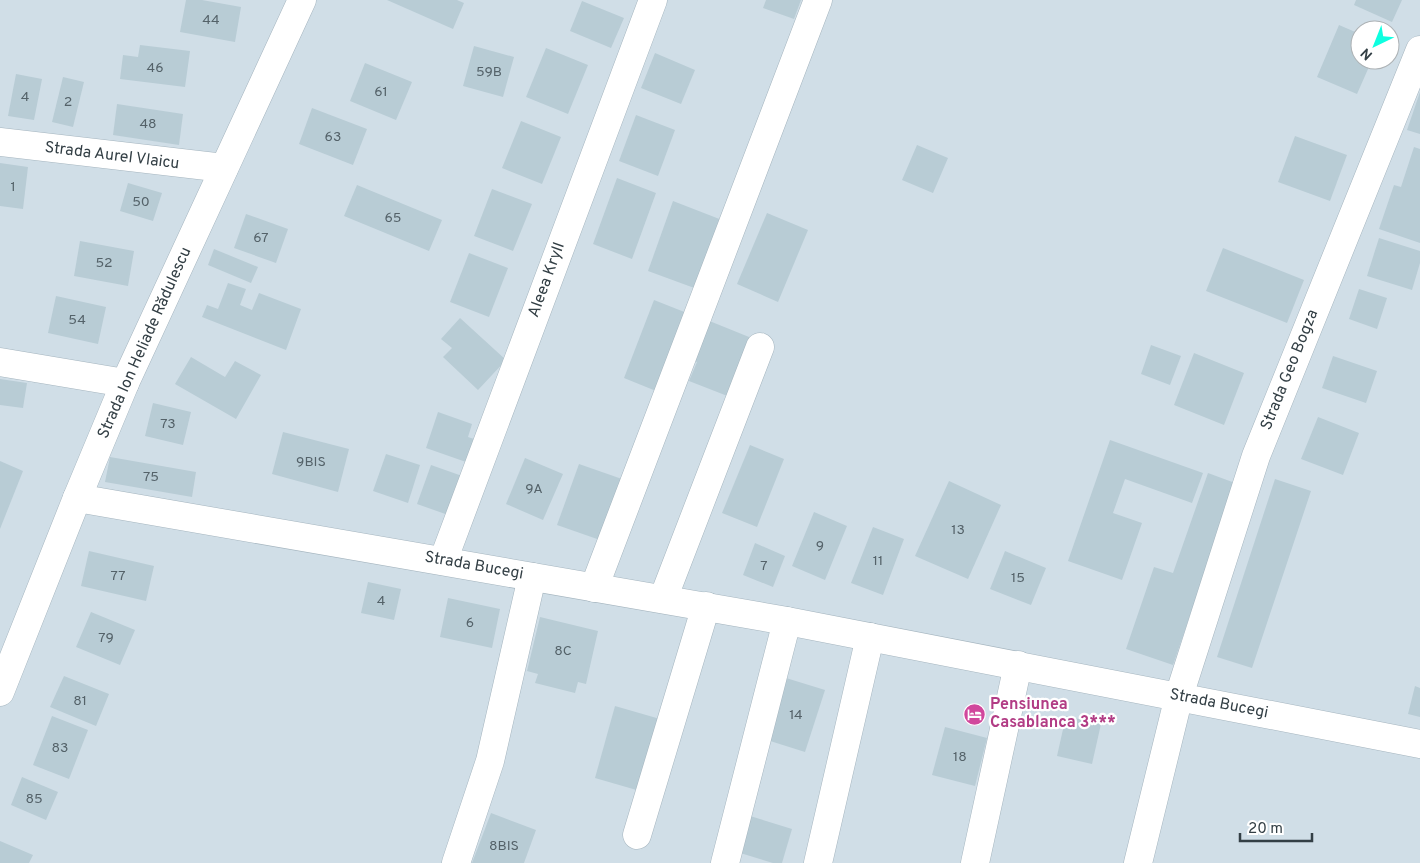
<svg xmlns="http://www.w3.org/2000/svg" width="1420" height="863" font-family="Overpass,sans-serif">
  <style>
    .residential { fill: #d0dee7; fill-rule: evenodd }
    .building { fill: #b8ccd5 }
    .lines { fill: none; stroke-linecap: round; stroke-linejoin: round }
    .minor-casing { stroke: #a5b5bf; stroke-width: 29 }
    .minor { stroke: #fff; stroke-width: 28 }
    .labels { text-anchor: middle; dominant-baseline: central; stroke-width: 4.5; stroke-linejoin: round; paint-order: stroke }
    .number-label { font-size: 14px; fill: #546269 }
    .street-label { font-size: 16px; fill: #333f45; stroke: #fff }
    .hotel-label { font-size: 16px; font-weight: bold; fill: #b23c85; stroke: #fff; text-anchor: start }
  </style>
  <rect width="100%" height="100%" fill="#e3ecf3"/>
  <!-- residential -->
  <path class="residential" d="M 0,0 L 1420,0 L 1420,863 L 0,863 ZM 1360,30 L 1390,30 L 1390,60 L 1360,60 Z"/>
  <!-- building -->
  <g class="building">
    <polygon points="186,0 202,0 241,7 235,42 180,32"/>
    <polygon points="387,0 457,0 464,3 453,29"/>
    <polygon points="766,0 801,0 794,19 763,8"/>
    <polygon points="1356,0 1402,0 1392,22 1354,5"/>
    <polygon points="582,1 624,18 611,48 570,31"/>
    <polygon points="1339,25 1360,34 1360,60 1372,60 1357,94 1317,77"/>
    <polygon points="140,45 190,51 185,87 120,79 123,55 138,57"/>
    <polygon points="474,46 514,57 503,97 463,86"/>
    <polygon points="546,48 588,65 568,114 526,97"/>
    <polygon points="655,53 695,70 681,104 641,88"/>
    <polygon points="365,63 412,82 396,120 350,101"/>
    <polygon points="16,74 42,79 34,120 8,116"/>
    <polygon points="63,77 84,82 73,127 52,122"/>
    <polygon points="1420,92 1420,134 1407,130"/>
    <polygon points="117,104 183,114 179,145 113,135"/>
    <polygon points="312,108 367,129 353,165 299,144"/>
    <polygon points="636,115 675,130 658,176 619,161"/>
    <polygon points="521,121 561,137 542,184 502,168"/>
    <polygon points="1295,136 1347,155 1330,201 1278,182"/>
    <polygon points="917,145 948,158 933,193 902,180"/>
    <polygon points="1414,147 1420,149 1420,243 1379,229 1394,185 1401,187"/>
    <polygon points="0,163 28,167 23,209 0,206"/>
    <polygon points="617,178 656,193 632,259 593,244"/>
    <polygon points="128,183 162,193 153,221 120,211"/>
    <polygon points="357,185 442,220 429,251 344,216"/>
    <polygon points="492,189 532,204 513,251 474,236"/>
    <polygon points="673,201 722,220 697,289 648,271"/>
    <polygon points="767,213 808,230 778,302 737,284"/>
    <polygon points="246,214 288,229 276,263 234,248"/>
    <polygon points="1379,238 1420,251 1420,263 1412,290 1367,276"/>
    <polygon points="80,241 134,251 128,286 74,276"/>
    <polygon points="1223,248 1304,280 1287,323 1206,291"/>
    <polygon points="214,249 258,267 251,283 208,265"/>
    <polygon points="469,253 508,268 489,317 450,302"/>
    <polygon points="228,283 246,289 240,305 252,310 259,293 301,309 286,350 202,317 207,305 218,309"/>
    <polygon points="1359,289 1387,298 1377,329 1349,319"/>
    <polygon points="56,296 106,307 98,344 48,333"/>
    <polygon points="654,300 692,315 661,393 624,378"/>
    <polygon points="460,318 506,360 478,390 443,357 452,348 441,339"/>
    <polygon points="707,320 754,339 730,397 689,381 697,362 691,360"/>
    <polygon points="1151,345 1181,356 1170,385 1141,374"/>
    <polygon points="1194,353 1244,373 1224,425 1174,405"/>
    <polygon points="1333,356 1377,371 1366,403 1322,388"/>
    <polygon points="191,357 225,377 235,361 261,375 236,419 175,384"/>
    <polygon points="0,379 27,383 23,408 0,405"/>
    <polygon points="153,403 191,412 183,445 145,436"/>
    <polygon points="438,412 472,424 468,437 474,439 466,462 426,448"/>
    <polygon points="1318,417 1359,433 1343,475 1301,459"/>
    <polygon points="283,432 349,449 338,492 272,474"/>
    <polygon points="1110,440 1203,473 1192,503 1125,479 1113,513 1142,523 1122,580 1068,561"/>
    <polygon points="750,445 784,459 757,527 722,513"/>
    <polygon points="386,454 420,465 408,503 373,491"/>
    <polygon points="110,457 196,472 192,497 105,482"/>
    <polygon points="525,458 563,474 543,520 506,504"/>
    <polygon points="0,461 23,471 0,529"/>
    <polygon points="579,464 622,479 600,540 557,525"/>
    <polygon points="431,465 465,477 451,516 417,504"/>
    <polygon points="1208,473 1235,483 1173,665 1126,649 1154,567 1173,573"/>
    <polygon points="1275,479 1311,491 1252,668 1217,657"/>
    <polygon points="949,481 1001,505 968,579 915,556"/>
    <polygon points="814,512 847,526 825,580 792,566"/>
    <polygon points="873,527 904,539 883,595 851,583"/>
    <polygon points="755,543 785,556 773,587 743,575"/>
    <polygon points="89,551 154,566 146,601 81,586"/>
    <polygon points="1005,551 1046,568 1031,605 990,589"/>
    <polygon points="368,582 401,589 394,620 361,613"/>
    <polygon points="448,598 500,609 492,648 440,637"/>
    <polygon points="91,612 135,630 120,665 76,647"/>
    <polygon points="540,617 598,631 586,684 578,682 575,693 535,683 538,674 527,671"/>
    <polygon points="64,676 109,694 96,726 50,707"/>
    <polygon points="786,678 825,690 805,752 767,740"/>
    <polygon points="1415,686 1420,688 1420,717 1408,714"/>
    <polygon points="615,706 660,719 640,791 595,778"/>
    <polygon points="52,716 88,730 69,779 33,765"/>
    <polygon points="1066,716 1101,724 1092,764 1057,756"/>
    <polygon points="945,727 987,738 975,786 932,775"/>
    <polygon points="22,777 58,792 46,820 11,805"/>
    <polygon points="491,813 536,830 524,863 472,863"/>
    <polygon points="747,815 792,829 782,863 773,863 737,852"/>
    <polygon points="0,841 33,855 29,863 0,863"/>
  </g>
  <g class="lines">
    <defs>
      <g id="minor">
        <polyline points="0,142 224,168"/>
        <polyline points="0,362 125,383"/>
        <polyline points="77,498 787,621 1420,744"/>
        <polyline points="443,561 653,0"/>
        <polyline points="594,588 818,0"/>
        <polyline points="663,599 760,347"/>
        <polyline points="0,692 77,498 125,383 302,0"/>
        <polyline points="637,835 706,606"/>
        <polyline points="456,863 490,761 532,577"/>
        <polyline points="725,863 787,621"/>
        <polyline points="818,863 870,637"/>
        <polyline points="975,863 1018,665"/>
        <polyline points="1138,863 1179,696 1256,456 1420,50"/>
      </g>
    </defs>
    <!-- minor casing -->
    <use href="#minor" class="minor-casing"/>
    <!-- minor -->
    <use href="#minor" class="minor"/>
  </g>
  <!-- icons -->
  <defs>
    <symbol id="hotel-disc" viewBox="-11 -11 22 22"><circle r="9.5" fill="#d1479c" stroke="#fff"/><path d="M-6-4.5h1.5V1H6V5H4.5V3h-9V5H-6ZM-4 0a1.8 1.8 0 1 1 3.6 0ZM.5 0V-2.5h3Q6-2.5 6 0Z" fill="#fff"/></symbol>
  </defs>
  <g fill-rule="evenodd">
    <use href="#hotel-disc" x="962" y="702" width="25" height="25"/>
  </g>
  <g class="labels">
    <!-- number labels -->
    <g class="number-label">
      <text x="211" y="20">44</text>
      <text x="155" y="68">46</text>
      <text x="489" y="72">59B</text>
      <text x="381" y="92">61</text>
      <text x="25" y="97">4</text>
      <text x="68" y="102">2</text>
      <text x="148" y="124">48</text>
      <text x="333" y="137">63</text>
      <text x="13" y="187">1</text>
      <text x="141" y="202">50</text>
      <text x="393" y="218">65</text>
      <text x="261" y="238">67</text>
      <text x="104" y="263">52</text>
      <text x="77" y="320">54</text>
      <text x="168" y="424">73</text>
      <text x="311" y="462">9BIS</text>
      <text x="151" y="477">75</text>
      <text x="534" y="489">9A</text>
      <text x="958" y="530">13</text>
      <text x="820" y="546">9</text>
      <text x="878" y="561">11</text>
      <text x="764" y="566">7</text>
      <text x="118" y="576">77</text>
      <text x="1018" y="578">15</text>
      <text x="381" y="601">4</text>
      <text x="470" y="623">6</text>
      <text x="106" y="638">79</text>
      <text x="563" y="651">8C</text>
      <text x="80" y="701">81</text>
      <text x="796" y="715">14</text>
      <text x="60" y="748">83</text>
      <text x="960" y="757">18</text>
      <text x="34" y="799">85</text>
      <text x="504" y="846">8BIS</text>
    </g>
    <!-- street labels -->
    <g class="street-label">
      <text transform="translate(112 156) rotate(7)">Strada Aurel Vlaicu</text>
      <text transform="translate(547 280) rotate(-70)">Aleea Kryll</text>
      <text transform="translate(145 343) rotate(-66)">Strada Ion Heliade Rădulescu</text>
      <text transform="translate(1290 370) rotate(-68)">Strada Geo Bogza</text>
      <text transform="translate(474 566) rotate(10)">Strada Bucegi</text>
      <text transform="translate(1219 704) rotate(11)">Strada Bucegi</text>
    </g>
    <!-- hotel labels -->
    <g class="hotel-label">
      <text x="990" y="705">Pensiunea<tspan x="990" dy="18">Casablanca 3***</tspan></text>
    </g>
  </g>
  <!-- north arrow -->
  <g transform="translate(1375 45) rotate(223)"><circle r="24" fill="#ffffff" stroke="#adb2b5"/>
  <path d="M0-4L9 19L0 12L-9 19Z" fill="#0effe0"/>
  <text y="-8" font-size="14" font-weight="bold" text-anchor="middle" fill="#333f45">N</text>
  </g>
  <!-- scale -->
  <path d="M1240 833v8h72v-8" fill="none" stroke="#333f45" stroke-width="2.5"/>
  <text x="1248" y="833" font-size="15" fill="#333f45" stroke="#ffffff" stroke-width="4" paint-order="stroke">20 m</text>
</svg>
